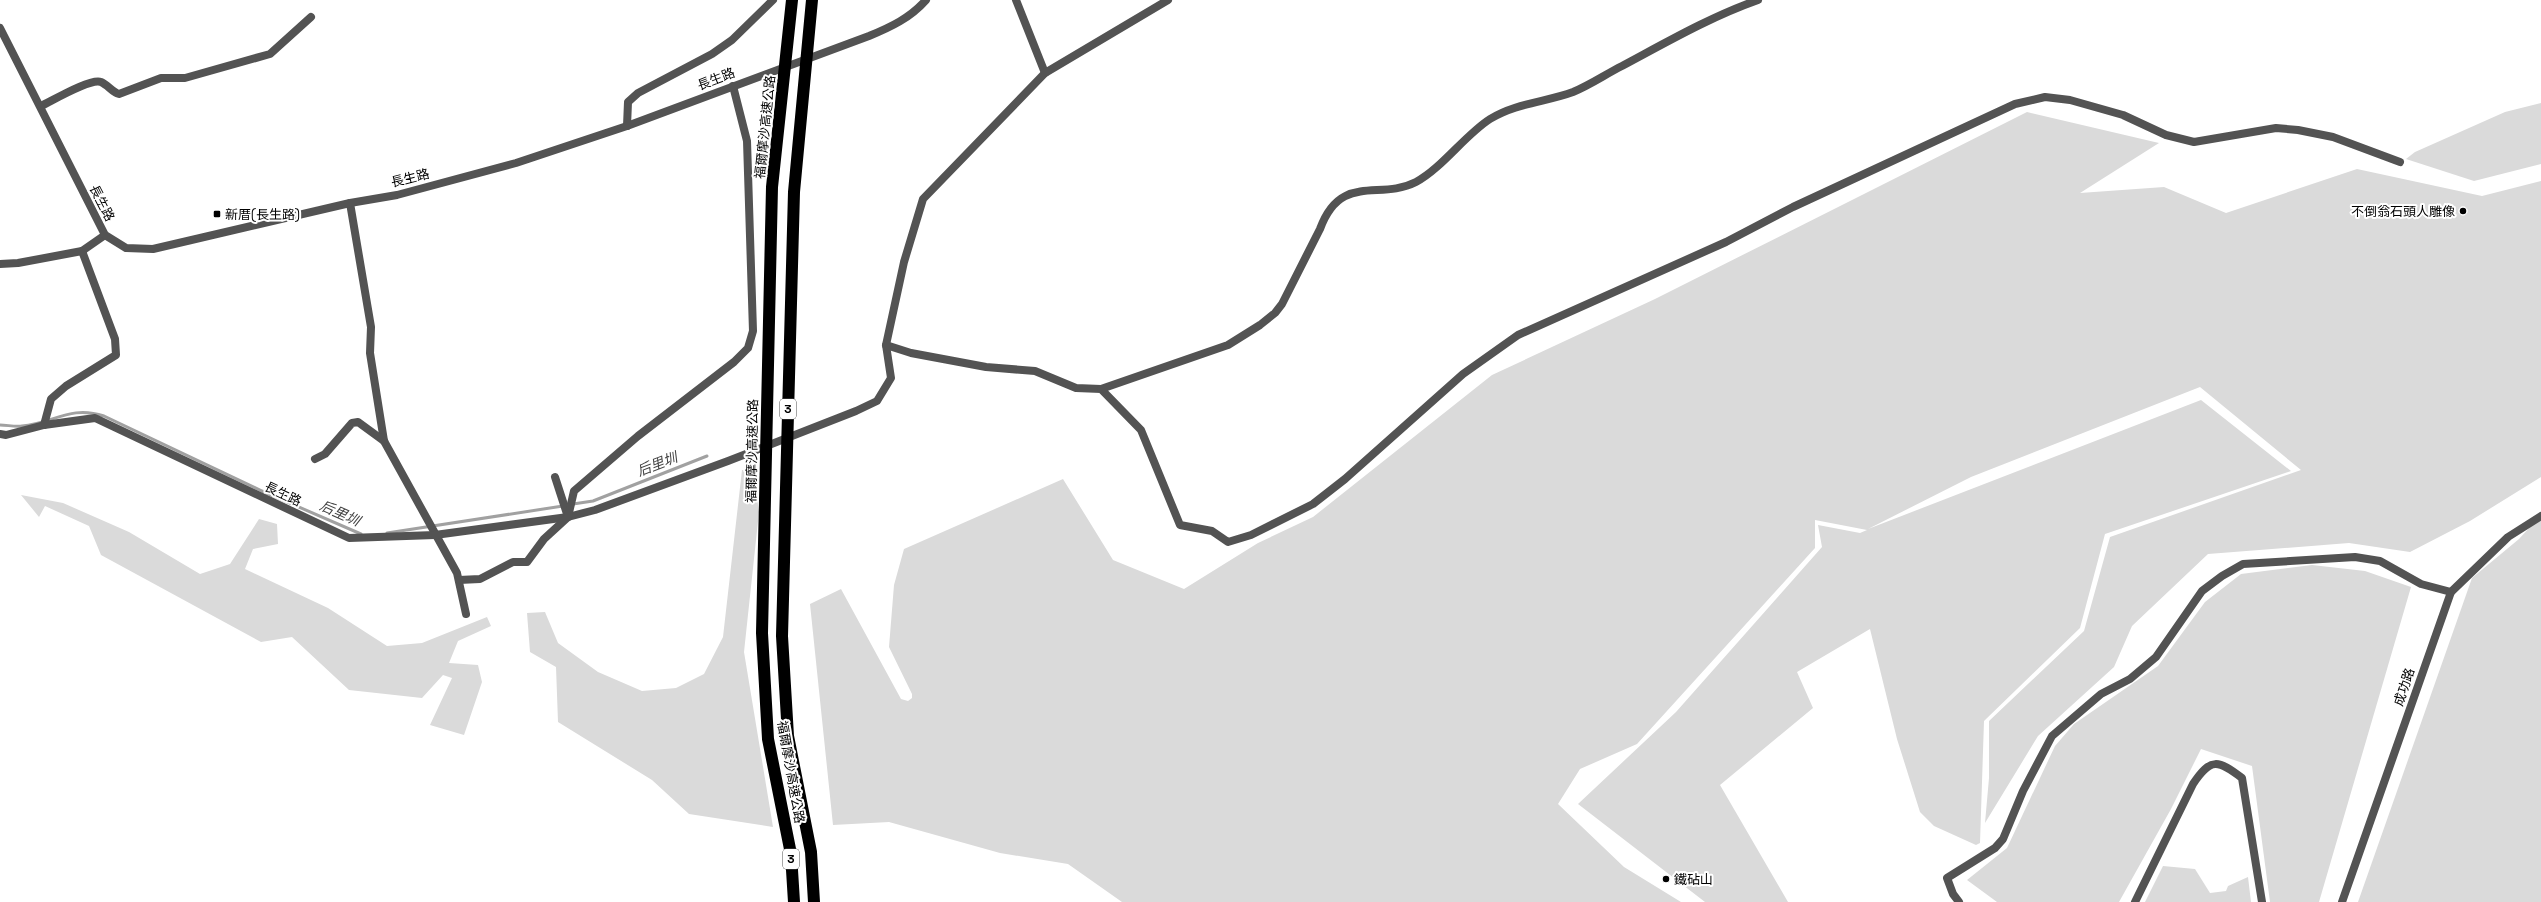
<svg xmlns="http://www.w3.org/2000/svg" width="2541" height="902" font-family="'Space Grotesk','Noto Sans TC',sans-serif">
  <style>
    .green { fill: #dadada }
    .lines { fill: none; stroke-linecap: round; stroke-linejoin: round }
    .stream { stroke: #a1a1a1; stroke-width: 3 }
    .minor { stroke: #535353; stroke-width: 8 }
    .tertiary { stroke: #535353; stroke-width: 8 }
    .motorway { stroke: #000; stroke-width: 12 }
    .poi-dot { fill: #000; stroke: #fff; stroke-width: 1.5 }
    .labels { text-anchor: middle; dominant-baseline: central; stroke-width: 4; stroke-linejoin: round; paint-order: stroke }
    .shield { fill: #fff; stroke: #4c4c4c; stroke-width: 1 }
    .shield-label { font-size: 12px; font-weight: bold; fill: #000 }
    .street-label { font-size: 13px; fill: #000; stroke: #fff }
    .poi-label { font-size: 13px; fill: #000; stroke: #fff; text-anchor: start }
    .water-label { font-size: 14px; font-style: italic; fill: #424242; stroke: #fff }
  </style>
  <rect width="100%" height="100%" fill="#fff"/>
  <!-- green -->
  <g class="green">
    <polygon points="2541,103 2541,164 2474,181 2406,159 2415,152 2505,112"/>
    <polygon points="2027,112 2159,143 2080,193 2164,187 2226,213 2357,169 2482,196 2541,181 2541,477 2470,521 2410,552 2349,543 2208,554 2132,626 2114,667 2038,736 1985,823 1989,778 1989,721 2084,631 2110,537 2301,470 2200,387 1971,477 1868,529 2201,400 2291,471 2105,534 2080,628 1984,721 1980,843 1976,845 1934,826 1920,812 1897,739 1870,629 1797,672 1813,708 1720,785 1788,902 1705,902 1578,804 1676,712 1822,547 1818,525 1860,533 1867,530 1815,520 1815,548 1637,744 1580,769 1558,804 1624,867 1681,902 1122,902 1068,864 1000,853 889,822 833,825 810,604 841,589 901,699 908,701 912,698 912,694 889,647 894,585 904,549 1063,479 1113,560 1184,589 1258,543 1313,517 1492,375 1655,299"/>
    <polygon points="742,470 753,470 759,512 744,652 773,827 689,814 652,780 558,722 556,667 530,652 527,613 545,612 558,643 598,672 642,691 676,688 704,674 723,637"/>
    <polygon points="21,495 63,503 129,532 200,574 230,564 259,519 277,524 278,544 253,549 245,569 328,608 387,646 422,643 487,617 491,626 458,641 449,663 478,665 482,682 464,735 430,725 452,678 443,675 422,698 349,690 292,637 261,642 101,555 89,526 45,506 39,517"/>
    <polygon points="2541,515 2541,902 2358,902 2472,578 2519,539"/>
    <polygon points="2312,565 2365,571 2411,587 2319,902 2270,902 2252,766 2201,749 2171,809 2119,902 1997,902 1967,880 2007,848 2055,746 2074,724 2158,666 2205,602 2241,574"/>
    <polygon points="2163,866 2195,869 2210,893 2226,891 2228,886 2248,877 2251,902 2145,902"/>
  </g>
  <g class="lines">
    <!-- stream -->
    <g class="stream">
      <path d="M 0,425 C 7,425 15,427 22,426 C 54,423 70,405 104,416 L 262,491 L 361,534"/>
      <polyline points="573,504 593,501 707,456"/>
      <polyline points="387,533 563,506"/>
    </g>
    <!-- minor -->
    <g class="minor">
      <polyline points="1016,0 1045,73"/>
      <path d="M 41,106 C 52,101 90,78 101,82 C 108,85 112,92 119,94 L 161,78 L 185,78 L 270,54 L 311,17"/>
      <polyline points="627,126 628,102 638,93 712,54 732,40 773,0"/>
      <polyline points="350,203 371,327 370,353 384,441 457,573 466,614"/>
      <polyline points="0,264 18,263 82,251"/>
      <polyline points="886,345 911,353 986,367 1035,371 1076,388 1101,389 1141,430 1180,525 1212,531 1228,542 1251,535 1313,504 1345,479 1463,374 1518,335 1726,242 1793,207 2015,104 2045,97 2070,100 2123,115 2166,135 2194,142 2276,128 2298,130 2333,137 2400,162"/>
      <path d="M 1101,389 L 1228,345 L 1260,325 L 1275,313 L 1282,304 L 1320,229 C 1341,172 1379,201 1416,182 C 1442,168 1465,135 1490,119 C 1516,103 1546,102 1573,92 C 1590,85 1606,74 1622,66 C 1667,42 1710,17 1758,0"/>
      <polyline points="44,425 51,399 66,386 116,355 115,339 82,251 105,235"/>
      <polyline points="0,434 6,435 44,425 95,418 349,538 435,535 568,517 595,510 728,461 856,411 877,401 891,378 886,345 904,262 923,199 1045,73 1168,0"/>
      <polyline points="315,459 325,454 352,423 358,422 384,441"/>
      <polyline points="555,477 568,517"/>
      <polyline points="459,580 480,579 513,562 527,562 544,539 568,517 574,491 638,436 734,362 748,348 753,331 747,141 733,86"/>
      <polyline points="1959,902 1953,894 1947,878 1995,848 2003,839 2023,791 2052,736 2101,694 2130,679 2156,657 2202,591 2222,576 2243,564 2355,557 2380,561 2421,584 2451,592"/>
      <path d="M 2135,902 L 2193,784 C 2211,757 2218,760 2242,778 L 2262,902"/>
    </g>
    <!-- tertiary -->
    <g class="tertiary">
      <path d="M 0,28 L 105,235 L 126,248 L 153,249 L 350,203 L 397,195 L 516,163 L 627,126 L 869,36 C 891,27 910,18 926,0"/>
      <polyline points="2342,902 2451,592 2508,537 2541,516"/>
    </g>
    <!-- motorway -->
    <g class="motorway">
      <polyline points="792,0 772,187 762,633 768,739 791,854 794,902"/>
      <polyline points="812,0 794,192 782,636 788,736 811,852 814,902"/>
    </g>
  </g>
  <!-- markers -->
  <g class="poi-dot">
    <circle cx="2463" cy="211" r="4"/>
    <rect x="213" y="210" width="8" height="8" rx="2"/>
    <circle cx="1666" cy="879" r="4"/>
  </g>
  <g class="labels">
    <!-- shield labels -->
    <g class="shield">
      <rect x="780" y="399" width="16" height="20" rx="3"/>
      <rect x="783" y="849" width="16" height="20" rx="3"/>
    </g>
    <g class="shield-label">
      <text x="788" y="409">3</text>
      <text x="791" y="859">3</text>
    </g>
    <!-- street labels -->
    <g class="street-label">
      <text transform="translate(716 79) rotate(-21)">長生路</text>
      <text transform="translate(765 127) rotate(-84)">福爾摩沙高速公路</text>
      <text transform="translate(410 178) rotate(-14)">長生路</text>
      <text transform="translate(102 203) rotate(63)">長生路</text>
      <text transform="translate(752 451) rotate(-89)">福爾摩沙高速公路</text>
      <text transform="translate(283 494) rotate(25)">長生路</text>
      <text transform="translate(2404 687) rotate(-71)">成功路</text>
      <text transform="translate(791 772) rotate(80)">福爾摩沙高速公路</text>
    </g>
    <!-- poi labels -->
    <g class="poi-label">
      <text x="2455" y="211" text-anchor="end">不倒翁石頭人雕像</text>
      <text x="225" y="214">新厝(長生路)</text>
      <text x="1674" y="879">鐵砧山</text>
    </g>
    <!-- water labels -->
    <g class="water-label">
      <text transform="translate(657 464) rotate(-21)">后里圳</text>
      <text transform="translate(340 513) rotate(24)">后里圳</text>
    </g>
  </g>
</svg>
